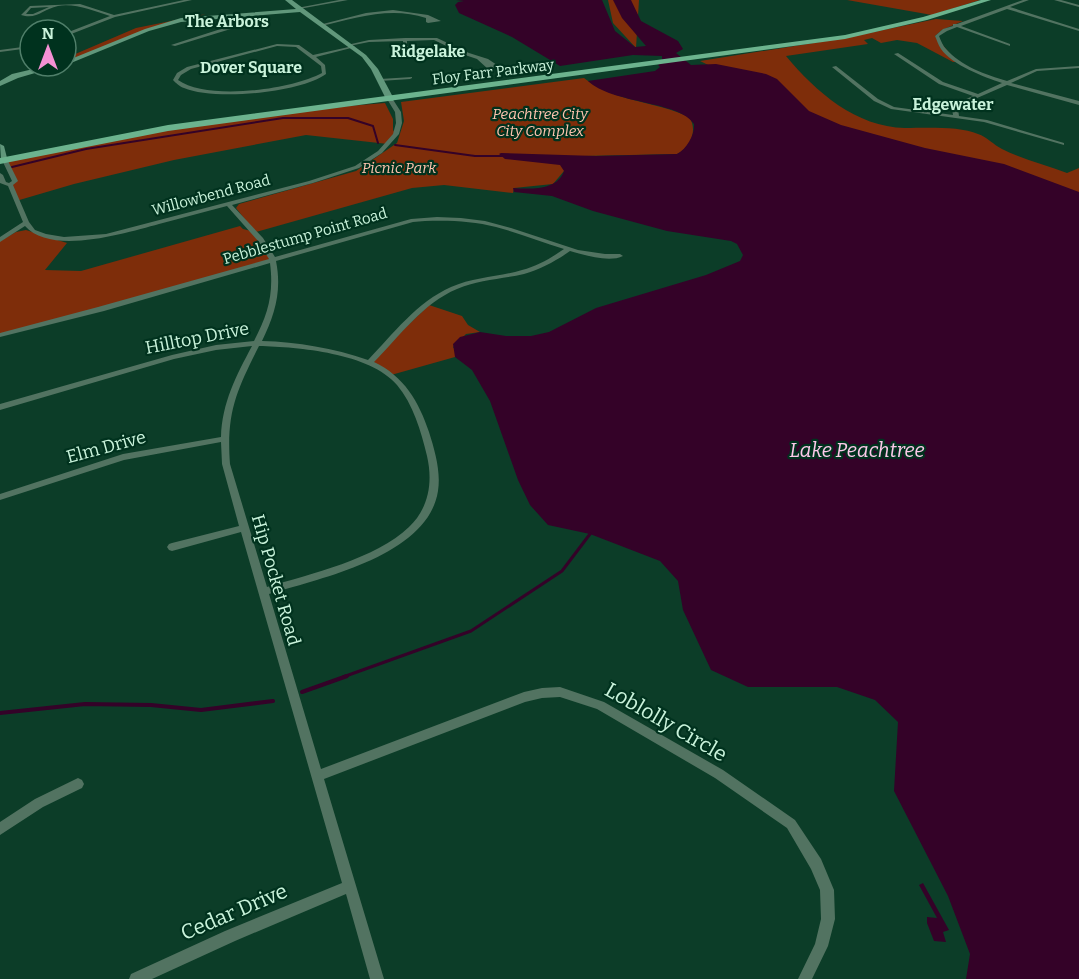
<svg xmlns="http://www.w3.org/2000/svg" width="1079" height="979" font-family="Bitter,serif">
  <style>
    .green { fill: #7e2d0a }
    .water { fill: #340228 }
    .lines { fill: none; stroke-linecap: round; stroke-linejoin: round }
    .stream-far2 { stroke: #340228; stroke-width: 2 }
    .stream-far1 { stroke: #340228; stroke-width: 3 }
    .stream { stroke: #340228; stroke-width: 4 }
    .street { fill: #527361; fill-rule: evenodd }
    .secondary { fill: #61977b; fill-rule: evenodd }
    .primary { fill: #6cb38e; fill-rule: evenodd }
    .labels { text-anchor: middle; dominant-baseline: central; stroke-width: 4.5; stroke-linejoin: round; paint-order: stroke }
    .far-street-label { font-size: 15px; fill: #c9f3db; stroke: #00321e }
    .far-park-label { font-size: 15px; font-style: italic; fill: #fec4af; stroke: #00321e }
    .far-neighbourhood-label { font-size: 16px; font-weight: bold; fill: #c9f3db; stroke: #00321e }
    .street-label { font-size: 18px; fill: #c9f3db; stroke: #00321e }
    .water-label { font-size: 20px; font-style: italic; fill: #fdc9ea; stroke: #00321e }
    .near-street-label { font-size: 21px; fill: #c9f3db; stroke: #00321e }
  </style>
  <rect width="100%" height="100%" fill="#0c3d28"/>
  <!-- green -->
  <g class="green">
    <polygon points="608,0 639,0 636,48 613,23"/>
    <polygon points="847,0 980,0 932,15"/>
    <polygon points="206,14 148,30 66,64 66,58 136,28"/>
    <path d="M 936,19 L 963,21 L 942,30 L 935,36 L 957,62 L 953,62 L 917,43 L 897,40 L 881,43 L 872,38 L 864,40 L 868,44 L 786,56 C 816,92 856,127 905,128 C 925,128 960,126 978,134 C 987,137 994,145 1002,149 C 1022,159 1046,165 1067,173 L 1079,168 L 1079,195 L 829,124 L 700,61 L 845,38 Z"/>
    <path d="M 584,78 C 614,102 656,101 689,117 C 698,129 691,148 677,154 L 583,156 L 564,171 L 553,184 L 514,188 L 513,193 L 444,185 L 412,188 L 256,232 L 273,260 L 0,335 L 0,241 L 16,232 L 26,230 L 67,243 L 45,270 L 81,271 L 240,226 L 243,229 L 255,232 L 236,208 L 239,204 L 356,171 L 397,143 L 404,121 L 401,102 Z"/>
    <path d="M 385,103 L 393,119 L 393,130 L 396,134 L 388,144 L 306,135 L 174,160 L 74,184 L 16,201 L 10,185 L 14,181 L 6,160 C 130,135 257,113 385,103 Z"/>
    <polygon points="429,305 462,316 468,325 480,332 466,334 453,347 456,351 455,357 391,375 370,362"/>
  </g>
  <!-- water -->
  <g class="water">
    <path d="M 456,0 L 602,0 L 615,31 L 635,47 L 646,46 L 622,18 L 613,0 L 631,0 L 641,21 L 678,41 L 683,49 L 676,53 L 691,65 L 716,64 L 766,74 L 777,79 L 809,111 L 841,125 L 925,148 L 1004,164 L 1079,192 L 1079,979 L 966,979 L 970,954 L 948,896 L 894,791 L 898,722 L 875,700 L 837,687 L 748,687 L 711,670 L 683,610 L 678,581 L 660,561 L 590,534 L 548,525 L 530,505 L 518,480 L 490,401 L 472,370 L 455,357 L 453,344 L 460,337 L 480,332 L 506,336 L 531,336 L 549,332 L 596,308 L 706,275 L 740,261 L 743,255 L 737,244 L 731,241 L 667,231 L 593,211 L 552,196 L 514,192 L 513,188 C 530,189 557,191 564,171 L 560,165 L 505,159 L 499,154 L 501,153 L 596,156 L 677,154 C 687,149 695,134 694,124 C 680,101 612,104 588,81 L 655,71 L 660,67 L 658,65 L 662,62 L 662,56 L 633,55 L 560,66 L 512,37 L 459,13 L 455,5 L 458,2 L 464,1 Z"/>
    <polygon points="923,883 949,930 943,932 946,942 934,941 927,923 927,917 937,918 919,885"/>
  </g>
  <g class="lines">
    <!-- stream-far2 -->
    <g class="stream-far2">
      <polyline points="395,145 475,156 502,156"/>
      <polyline points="12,167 86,149 283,118 348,118 373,126 378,143"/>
    </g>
    <!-- stream-far1 -->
    <polyline class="stream-far1" points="343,677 471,631 562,571 590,534"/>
    <!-- stream -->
    <g class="stream">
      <polyline points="302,692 347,676"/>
      <polyline points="0,713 85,704 151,705 201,710 273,701"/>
    </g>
    <!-- street -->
    <g class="street">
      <path d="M 184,0 L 192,0 L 115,17 L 66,36 L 66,33 L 110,16 C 94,11 75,3 58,6 C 43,9 37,20 21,15 L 30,6 L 80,4 L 114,15 ZM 49,7 L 33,14 L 26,14 L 31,8 Z"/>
      <polygon points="339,0 348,0 299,9 297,8"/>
      <path d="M 1023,0 L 1029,0 L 1010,7 L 1079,29 L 1079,31 L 1007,9 L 961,26 L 1010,44 L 1010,46 L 957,27 L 947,31 L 939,36 C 941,41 943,46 946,49 C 961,66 986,75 1007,81 L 1036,69 L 1079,66 L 1079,68 L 1037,71 L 1011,83 L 1079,101 L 1079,105 L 1007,85 L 961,105 L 958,109 L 959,116 L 987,120 L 1064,143 L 1064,145 L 984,122 L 891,109 L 874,101 L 832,67 L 836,66 L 878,99 L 894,107 L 953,115 L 952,109 L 957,103 L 973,96 L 939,84 L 894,54 L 898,53 L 943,82 L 978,94 L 1002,83 C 984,77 952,65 941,49 C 938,45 937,40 935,36 L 943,29 L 953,26 L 953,24 L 957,24 Z"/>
      <polygon points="1054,0 1061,0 1079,5 1079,7"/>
      <path d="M 393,10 L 428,15 L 441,21 L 428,23 L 426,22 L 426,18 C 391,6 355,18 321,26 L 319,25 L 366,13 Z"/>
      <polygon points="241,14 244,15 234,28 175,46 171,45 230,26"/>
      <polygon points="405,38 437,38 469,53 488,59 500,67 488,69 477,59 465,55 434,40 407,41 407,46 422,56 420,58 412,58 403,52 403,41 369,42 349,46 347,45 369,40"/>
      <path d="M 277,44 L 299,45 L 313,55 L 353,46 L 355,47 L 316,57 L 325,65 L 326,74 C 300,93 214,101 184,88 C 180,87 176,83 173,80 L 177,73 L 187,67 ZM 277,46 L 296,47 L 321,66 L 322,73 C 290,90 207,101 178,80 L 181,75 L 191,69 Z"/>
      <polygon points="30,46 30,48 0,52 0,50"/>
      <polygon points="412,77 412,78 410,79 380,81 378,80 380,79"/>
      <path d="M 390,97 L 392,98 L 401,112 L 402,123 L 399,134 L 382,153 L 359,168 L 313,183 L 232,205 L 263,238 L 275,257 L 411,219 L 437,217 L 461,218 L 485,221 L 511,228 L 578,250 L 605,254 L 620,254 L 623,256 C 609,263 585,255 570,251 C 556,261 541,269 524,274 C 502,279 478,280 457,289 C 423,303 399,337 374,362 C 404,376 419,402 429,432 C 435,451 441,472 438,491 C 428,556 321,578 269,594 L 321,769 L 524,692 L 542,688 L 560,687 L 604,702 L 723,770 L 795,820 L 821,859 L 834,890 L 835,919 L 828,946 L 812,979 L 798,979 L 815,944 L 821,919 L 820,890 L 811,869 L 787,828 L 715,778 L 597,709 L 560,697 L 542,698 L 525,702 L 324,779 L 384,979 L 370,979 L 346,894 L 235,941 L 152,979 L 129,979 L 131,974 L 225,931 L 342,883 L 241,532 L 172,551 L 169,550 L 167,547 L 169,544 L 172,543 L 239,526 L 222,464 L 221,442 L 124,460 L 0,500 L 0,494 L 123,454 L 221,437 C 222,403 236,376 252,346 L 216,350 L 174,359 L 0,410 L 0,404 L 172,355 L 216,345 L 254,341 C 268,314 274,294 270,263 L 104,311 L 0,337 L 0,333 L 98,307 L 269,259 L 258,241 L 227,206 C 204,212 182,218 159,224 C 126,233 51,256 25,226 L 0,242 L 0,237 L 23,222 L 8,186 L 0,183 L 0,173 L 3,175 L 6,182 L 9,183 L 12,181 L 2,160 L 7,159 L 18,181 L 13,185 L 29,222 L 35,230 L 46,234 L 64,237 L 106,234 L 309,181 L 355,166 L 378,151 L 393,134 L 396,123 L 395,112 L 387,99 ZM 425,221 C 449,220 473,221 496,227 C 519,233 541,242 564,249 C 551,258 538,266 522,270 C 499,277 474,277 451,287 C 417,302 393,334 368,360 C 333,348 298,342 262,341 C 275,314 282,291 276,261 L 413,222 ZM 259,346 C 298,347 370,353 397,385 C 413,404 421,431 427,456 C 433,482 429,508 409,527 C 376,559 310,574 267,587 L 230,464 C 226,412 237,390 259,346 Z"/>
      <polygon points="78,778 82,780 84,784 82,788 43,807 0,835 0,822 35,799"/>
    </g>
    <!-- secondary -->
    <g class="secondary">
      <polygon points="285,0 292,0 366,55 378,69 394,99 393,101 387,101 371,69 362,57 300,12 181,22 149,31 66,65 66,61 145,29 181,18 296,9"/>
      <polygon points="46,66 59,66 18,78 0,86 0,81 12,74"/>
      <polygon points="0,144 4,146 8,162 1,160"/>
    </g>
    <!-- primary -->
    <polygon class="primary" points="981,0 991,0 927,20 845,39 168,131 0,164 0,158 168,125 845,35 923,17"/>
  </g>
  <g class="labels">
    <!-- far-street labels -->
    <g class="far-street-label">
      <text transform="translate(493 72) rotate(-7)">Floy Farr Parkway</text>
      <text transform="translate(211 195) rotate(-15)">Willowbend Road</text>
      <text transform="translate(305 236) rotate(-16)">Pebblestump Point Road</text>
    </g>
    <!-- far-park labels -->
    <g class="far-park-label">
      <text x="540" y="114">Peachtree City<tspan x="540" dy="17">City Complex</tspan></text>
      <text x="399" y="168">Picnic Park</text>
    </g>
    <!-- far-neighbourhood labels -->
    <g class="far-neighbourhood-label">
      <text x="227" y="21">The Arbors</text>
      <text x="428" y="51">Ridgelake</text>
      <text x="251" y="67">Dover Square</text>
      <text x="953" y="104">Edgewater</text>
    </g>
    <!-- street labels -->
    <g class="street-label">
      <text transform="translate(197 338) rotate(-11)">Hilltop Drive</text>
      <text transform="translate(106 447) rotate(-15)">Elm Drive</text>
      <text transform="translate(276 580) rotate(74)">Hip Pocket Road</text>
    </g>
    <!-- water labels -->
    <g class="water-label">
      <text x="857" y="450">Lake Peachtree</text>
    </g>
    <!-- near-street labels -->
    <g class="near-street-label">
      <text transform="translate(666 722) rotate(30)">Loblolly Circle</text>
      <text transform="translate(234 912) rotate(-23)">Cedar Drive</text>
    </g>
  </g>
  <!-- north arrow -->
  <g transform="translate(48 48)"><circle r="28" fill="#00321e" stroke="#507f6a" stroke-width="1.5"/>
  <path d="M0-4.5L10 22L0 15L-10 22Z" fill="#f491d4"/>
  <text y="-9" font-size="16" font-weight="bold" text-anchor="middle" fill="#c9f3db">N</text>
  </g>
</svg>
